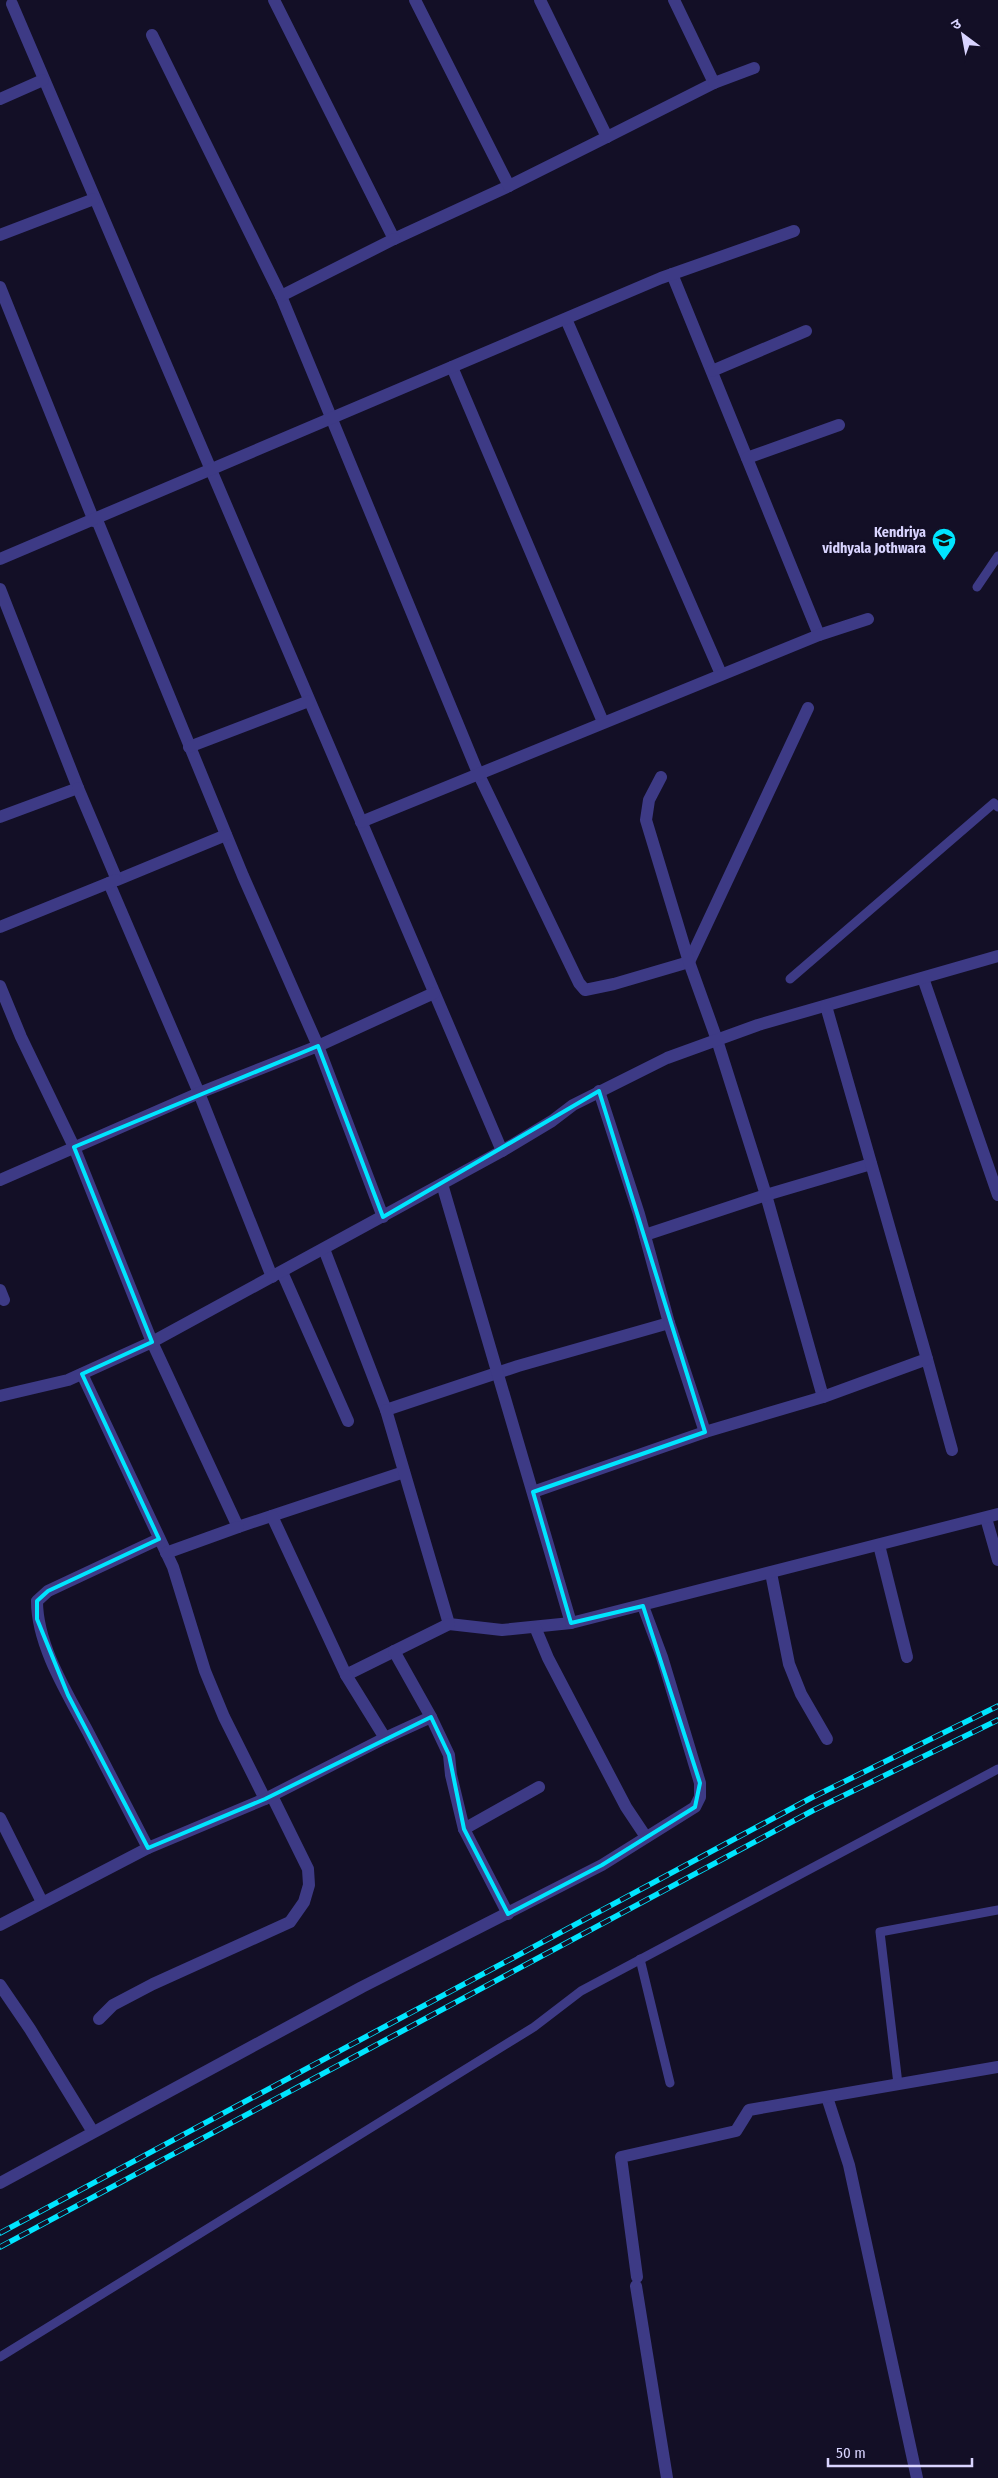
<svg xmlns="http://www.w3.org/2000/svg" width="998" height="2478" font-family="'Fira Sans Condensed','Noto Sans Devanagari',sans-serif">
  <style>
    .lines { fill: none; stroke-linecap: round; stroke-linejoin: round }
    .lane { stroke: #3d3a85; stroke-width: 9 }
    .street { stroke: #3d3a85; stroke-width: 12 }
    .rail-casing { stroke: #00e5ff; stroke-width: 5.5 }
    .rail { stroke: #130f26; stroke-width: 4; stroke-dasharray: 11; stroke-linecap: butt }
    .marked { fill: none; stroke: #00e5ff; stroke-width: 4; stroke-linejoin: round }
    .labels { text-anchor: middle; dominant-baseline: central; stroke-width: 4.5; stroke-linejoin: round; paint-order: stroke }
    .poi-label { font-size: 14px; font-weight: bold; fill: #d9d4ff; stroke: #130f26; text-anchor: end }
  </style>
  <rect width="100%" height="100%" fill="#130f26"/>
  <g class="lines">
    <!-- lane -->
    <g class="lane">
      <polyline points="977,587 998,556"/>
      <polyline points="790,979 994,803 998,807"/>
      <polyline points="640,1959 670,2083"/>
      <polyline points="898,2084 880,1932 998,1910"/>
      <polyline points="0,2357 534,2027 581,1991 998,1769"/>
    </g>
    <!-- street -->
    <g class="street">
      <polyline points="274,0 394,239 509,186"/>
      <polyline points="415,0 509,186 607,137"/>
      <polyline points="540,0 607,137 714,83 674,0"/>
      <polyline points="12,4 502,1151"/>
      <polyline points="152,35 281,296 478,773 579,983 585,990 614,984 689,962 808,708"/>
      <polyline points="714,83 754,68"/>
      <polyline points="0,99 43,80"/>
      <polyline points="0,235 94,199"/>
      <polyline points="672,274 819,635"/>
      <polyline points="0,287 94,521"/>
      <polyline points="281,296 394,239"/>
      <polyline points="566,319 721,674"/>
      <polyline points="452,367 603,722"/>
      <polyline points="712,371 806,331"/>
      <polyline points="747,458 839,425"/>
      <polyline points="97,520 243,876 318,1046 434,993"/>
      <polyline points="0,559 661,278 794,231"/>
      <polyline points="0,589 78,788 0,817"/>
      <polyline points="189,747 309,701"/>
      <polyline points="661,777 649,800 646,820 689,962 717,1040 766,1195 823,1397"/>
      <polyline points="78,788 117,880 226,835"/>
      <polyline points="361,822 819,635 868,619"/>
      <polyline points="109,883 199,1093 272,1277"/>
      <polyline points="0,927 116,880"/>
      <polyline points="923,978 998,1195"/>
      <polyline points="0,986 21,1037 74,1147 152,1342 238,1527 404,1472"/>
      <polyline points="0,1180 199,1093 318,1046 383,1217"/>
      <polyline points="645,1235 766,1195 871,1164"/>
      <polyline points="324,1249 386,1410 518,1366 669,1323 639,1214 599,1091"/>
      <polyline points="282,1272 348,1421"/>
      <polyline points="0,1290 4,1300"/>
      <polyline points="927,1359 952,1450"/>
      <polyline points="82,1374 173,1567 205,1671 224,1717 265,1799"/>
      <polyline points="0,1396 68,1380 152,1342 502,1151 552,1121 573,1105 667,1058 758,1025 998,956"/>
      <polyline points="386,1410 449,1624 502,1630 571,1623 442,1184"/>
      <polyline points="705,1432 823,1397 927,1359 826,1006"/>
      <polyline points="533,1492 705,1432 669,1323"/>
      <polyline points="272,1516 346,1675 449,1624"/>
      <polyline points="986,1518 998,1560"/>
      <polyline points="879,1545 907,1657"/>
      <polyline points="166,1553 238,1527"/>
      <polyline points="771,1573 789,1664 801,1694 827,1739"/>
      <polyline points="571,1623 998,1514"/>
      <polyline points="535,1627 548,1658 626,1807 646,1837"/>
      <polyline points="394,1651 431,1717 449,1755 451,1775 464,1829 508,1914"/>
      <polyline points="385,1738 431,1717"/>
      <polyline points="0,1818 42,1902"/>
      <polyline points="464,1829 539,1787"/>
      <path d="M 148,1848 C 128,1809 108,1771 88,1732 C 67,1693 37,1645 37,1601 L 48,1591 L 159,1539"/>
      <polyline points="0,1925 148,1848 265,1799 385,1738 346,1675"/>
      <polyline points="0,1985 30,2029 93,2132"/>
      <polyline points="99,2019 113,2005 153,1984 290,1922 304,1902 309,1885 308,1869 272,1796"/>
      <polyline points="827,2097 849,2165 917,2478"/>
      <polyline points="0,2183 362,1987 602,1865 695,1807 700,1797 700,1783 662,1657 643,1606"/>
      <polyline points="637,2277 621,2157 736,2131 749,2110 998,2067"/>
      <polyline points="636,2286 667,2478"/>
    </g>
    <defs>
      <g id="rail">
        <polyline points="0,2233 811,1798 998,1706"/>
        <polyline points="0,2247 812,1811 998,1720"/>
      </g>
    </defs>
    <!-- rail casing -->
    <use href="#rail" class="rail-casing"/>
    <!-- rail -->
    <use href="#rail" class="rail"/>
  </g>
  <!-- marked area -->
  <path class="marked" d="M 318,1046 L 383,1217 L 599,1091 L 705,1432 L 533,1492 L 571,1623 L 643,1606 L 700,1783 L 695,1807 L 602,1865 L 508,1914 L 464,1829 L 449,1755 L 431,1717 L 265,1799 L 148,1848 L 68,1695 L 37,1619 L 37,1601 L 48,1591 L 159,1539 L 82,1374 L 152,1342 L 74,1147 Z"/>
  <!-- icons -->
  <defs>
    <symbol id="school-pin" viewBox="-11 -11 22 30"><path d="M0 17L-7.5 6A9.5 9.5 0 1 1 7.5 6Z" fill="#00e5ff" stroke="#130f26"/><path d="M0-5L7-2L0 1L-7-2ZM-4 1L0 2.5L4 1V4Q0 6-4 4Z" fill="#111"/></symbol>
  </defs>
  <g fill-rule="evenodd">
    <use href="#school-pin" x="930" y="526" width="28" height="38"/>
  </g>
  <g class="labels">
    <!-- poi labels -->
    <g class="poi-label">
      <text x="926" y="532">Kendriya<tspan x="926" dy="16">vidhyala Jothwara</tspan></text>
    </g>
  </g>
  <!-- north arrow -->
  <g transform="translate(963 35) rotate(328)" stroke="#130f26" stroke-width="4" paint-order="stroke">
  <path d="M0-4L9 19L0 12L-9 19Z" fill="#d9d4ff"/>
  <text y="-8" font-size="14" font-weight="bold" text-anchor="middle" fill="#d9d4ff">उ</text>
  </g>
  <!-- scale -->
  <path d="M828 2458v8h144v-8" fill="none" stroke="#d9d4ff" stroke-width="2.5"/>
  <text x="836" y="2458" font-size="15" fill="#d9d4ff" stroke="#130f26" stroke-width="4" paint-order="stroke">50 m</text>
</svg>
